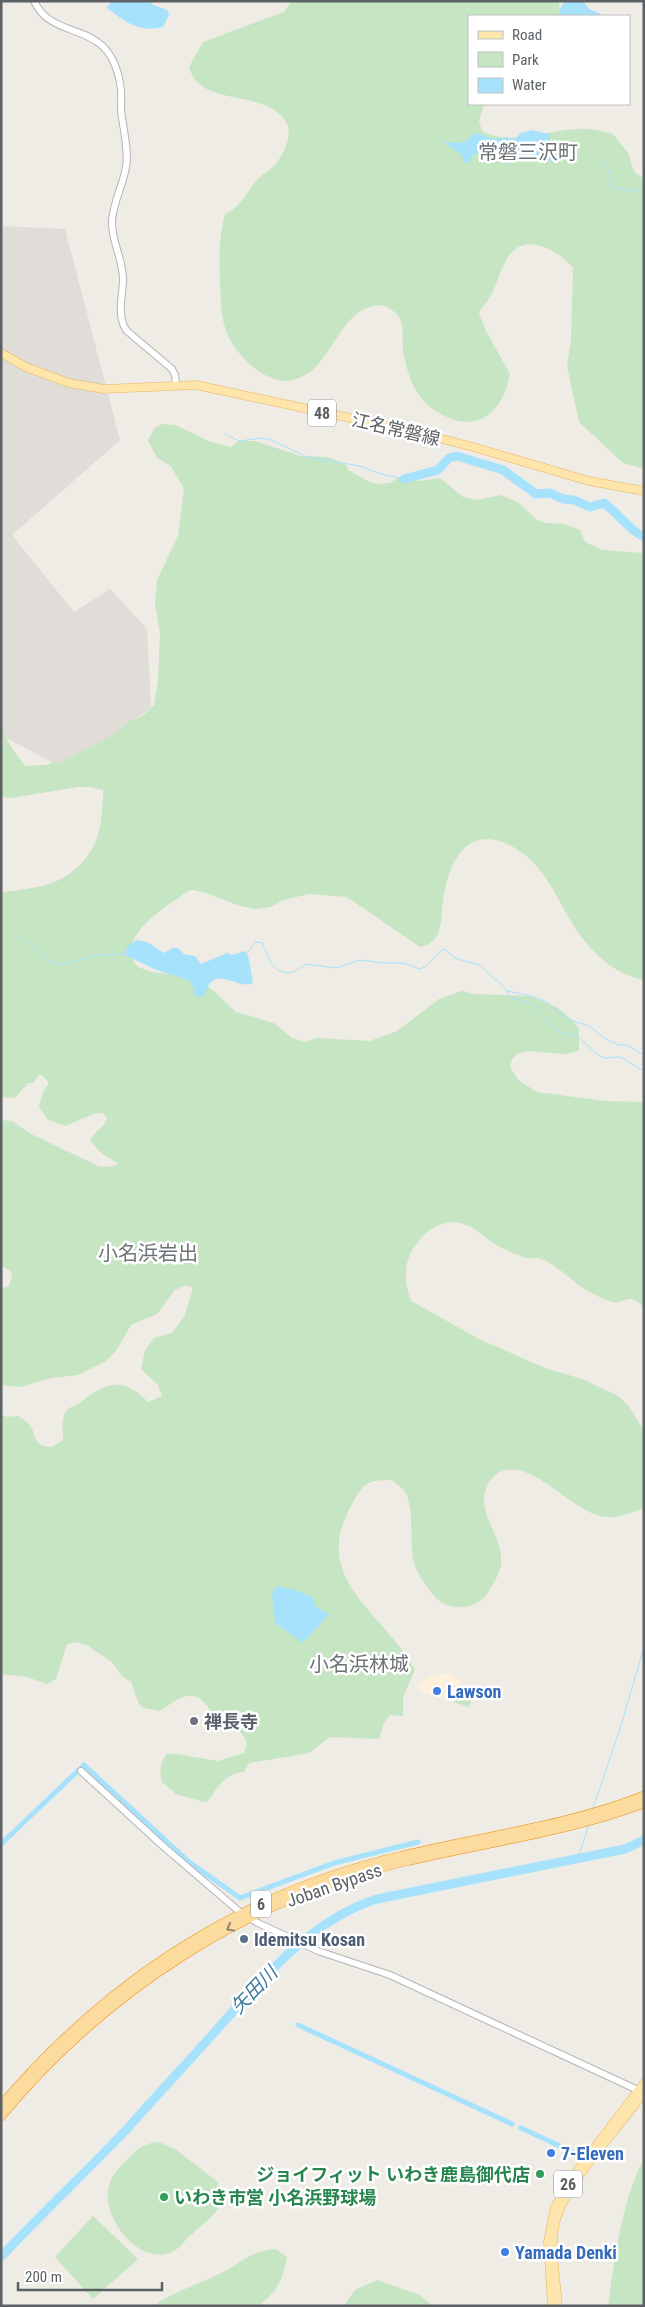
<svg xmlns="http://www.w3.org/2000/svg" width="645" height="2307" font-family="'Roboto Condensed','Noto Sans JP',sans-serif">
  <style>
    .commercial { fill: #fdf1db }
    .industrial { fill: #e0ddd9 }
    .green { fill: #c6e5c2 }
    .water { fill: #a7e2fd }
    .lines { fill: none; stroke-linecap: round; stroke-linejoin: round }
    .stream { stroke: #a7e2fd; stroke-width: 1 }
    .canal { stroke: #a7e2fd; stroke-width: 5 }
    .river { stroke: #a7e2fd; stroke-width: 9 }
    .tertiary-casing { stroke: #b2b6b9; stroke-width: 8 }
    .primary-casing { stroke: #eeb35e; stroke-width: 9 }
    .trunk-casing { stroke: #ed8706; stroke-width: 10 }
    .tertiary { stroke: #fff; stroke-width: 6 }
    .primary { stroke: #fde5ab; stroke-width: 8 }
    .trunk { stroke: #fcdb9e; stroke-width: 9 }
    .oneway { stroke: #8c8676 }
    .shop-dot { fill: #3f7fe0; stroke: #fff; stroke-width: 2 }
    .worship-dot { fill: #6b7280; stroke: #fff; stroke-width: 2 }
    .service-dot { fill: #5c6f8a; stroke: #fff; stroke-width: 2 }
    .leisure-dot { fill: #2e9e5b; stroke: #fff; stroke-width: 2 }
    .labels { text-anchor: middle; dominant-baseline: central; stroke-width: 5; stroke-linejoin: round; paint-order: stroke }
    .shield { fill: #fff; stroke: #8d9093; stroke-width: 1 }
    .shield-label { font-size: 16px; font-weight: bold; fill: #5c6165 }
    .street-label { font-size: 18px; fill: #5c6165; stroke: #fff }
    .shop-label { font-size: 18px; font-weight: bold; fill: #366cbe; stroke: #fff; text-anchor: start }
    .worship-label { font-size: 18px; font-weight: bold; fill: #5b616d; stroke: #fff; text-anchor: start }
    .service-label { font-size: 18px; font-weight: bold; fill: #4e5e75; stroke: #fff; text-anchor: start }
    .leisure-label { font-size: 18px; font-weight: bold; fill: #27864d; stroke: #fff; text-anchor: end }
    .water-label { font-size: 19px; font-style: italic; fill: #3e799d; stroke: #fff }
    .quarter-label { font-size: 20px; fill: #6d7377; stroke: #fff }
  </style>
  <rect width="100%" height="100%" fill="#efebe5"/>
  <!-- commercial -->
  <polygon class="commercial" points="448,1673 461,1680 453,1702 417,1690 420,1682 430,1676"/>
  <!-- industrial -->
  <polygon class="industrial" points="1,226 65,229 120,440 12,535 74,612 110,589 147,629 151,707 70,772 1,735"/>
  <!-- green -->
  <g class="green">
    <path d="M 292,1 L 559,1 L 560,16 L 469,16 L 469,104 L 484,104 L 479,121 L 482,131 C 512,147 546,130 578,129 C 589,128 601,131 613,134 L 628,153 L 634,171 L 644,179 L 644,469 L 623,463 L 579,422 L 567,366 L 571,340 L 573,268 C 561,253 530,233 512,252 C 501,264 498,283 490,297 C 487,303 482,306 479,313 L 486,331 L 510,374 C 503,411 479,435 441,414 C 433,410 424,403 419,395 C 410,382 405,364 403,349 C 402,339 404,328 400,319 C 397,312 386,305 379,305 C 333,310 333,378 286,381 C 274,381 260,373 252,366 C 222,339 221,319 220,281 C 219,256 219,239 225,214 C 239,209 247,192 256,181 C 261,175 268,172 274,166 C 282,157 293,137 287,124 C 267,86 200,110 189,67 L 203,42 L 284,12 Z"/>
    <path d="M 162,424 L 175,425 L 211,442 L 231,447 L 239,441 L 255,441 L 301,456 L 328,457 L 345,464 L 348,470 L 368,481 L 377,484 L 390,483 L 398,478 L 421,481 L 440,478 L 463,497 L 477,500 L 501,495 L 519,503 L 537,520 L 546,523 L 564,524 L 580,530 L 585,542 L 602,550 L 644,553 L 644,981 C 637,978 630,976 623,973 C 607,966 590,949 580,935 C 556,902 547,861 505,843 C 463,826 447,868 443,902 C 441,913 443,924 437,935 C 433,942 428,945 420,947 L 347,897 L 309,894 L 283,900 L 271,907 L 255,909 L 240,906 L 206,893 L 193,890 L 188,891 C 170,904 110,939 138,967 L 152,972 L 186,976 L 201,981 L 216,993 L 236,1012 L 274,1023 L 292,1038 L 305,1042 L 317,1038 L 370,1041 L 397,1031 L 439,999 L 462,991 L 474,994 L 529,996 L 558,1008 L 574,1022 L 579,1029 L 579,1050 C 557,1063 515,1036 510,1067 L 518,1080 L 537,1092 L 605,1101 L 644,1102 L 644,1307 C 627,1291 626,1304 613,1302 C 606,1301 598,1296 592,1293 C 573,1284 560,1266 541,1259 C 536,1257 531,1259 526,1258 C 517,1255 506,1250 498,1246 C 490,1241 483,1235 476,1230 C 452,1214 429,1224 415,1246 C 403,1262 404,1283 411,1301 L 479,1339 L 545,1368 L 582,1379 L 618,1396 L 628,1405 L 644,1431 L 644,1508 C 631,1513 613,1520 600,1516 C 568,1508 531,1458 500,1472 C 494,1475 490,1480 487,1486 C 475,1514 504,1535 501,1565 C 500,1572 494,1583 490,1589 C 484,1601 473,1607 460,1607 C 446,1607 436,1601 429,1589 C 423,1581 417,1573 414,1563 C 409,1542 414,1520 408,1499 C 406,1490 398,1484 391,1480 C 365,1480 363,1484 351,1506 C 309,1580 385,1613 415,1670 L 403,1697 L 403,1716 L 390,1715 L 383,1725 L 379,1739 L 330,1737 L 309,1753 L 249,1763 L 244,1772 C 225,1773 218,1787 208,1801 L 204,1802 L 176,1794 L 162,1782 C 160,1772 159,1763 167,1754 L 177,1754 L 218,1761 L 244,1753 L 247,1743 C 242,1727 230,1730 218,1720 C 211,1713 205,1698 193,1696 C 178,1694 171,1706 159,1711 L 143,1708 L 138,1702 L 131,1682 L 122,1676 L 112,1662 L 88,1646 L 78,1642 L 67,1644 L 56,1679 L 47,1684 L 27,1677 L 1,1674 L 1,1414 L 7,1417 L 18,1416 C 21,1418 25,1420 28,1423 C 38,1433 30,1447 52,1447 L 63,1440 C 63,1432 61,1421 65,1413 C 69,1406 76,1406 81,1402 C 107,1381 124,1377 148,1402 L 162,1396 L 158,1385 L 141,1369 L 145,1351 L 154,1338 L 172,1333 L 185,1315 L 193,1288 L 186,1285 L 175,1290 L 157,1314 L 131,1325 L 116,1351 L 106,1361 L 78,1375 L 51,1378 L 21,1387 L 1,1385 L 1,1288 L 8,1287 L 12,1278 L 11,1271 L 1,1266 L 1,1120 L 12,1121 L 29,1133 L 98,1166 L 109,1167 L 119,1164 L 101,1153 L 90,1140 C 95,1131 104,1128 107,1118 L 103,1113 L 96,1113 L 65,1126 L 47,1119 L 39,1106 L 43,1092 L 49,1083 L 43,1076 L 39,1075 L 33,1083 L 28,1083 L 15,1098 L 1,1097 L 1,893 C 20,889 45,888 61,879 C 89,863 101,840 102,809 C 102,803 104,797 103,790 L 89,787 L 78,787 L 11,798 L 1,797 L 1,728 L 11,747 L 25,766 L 46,765 L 55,761 L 60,763 L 116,733 L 130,721 L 141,717 L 154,705 L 158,681 L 160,634 L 155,603 L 157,580 L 178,536 L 184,489 L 171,466 L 157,458 L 148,440 L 155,428 Z"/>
    <polygon points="458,1691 473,1696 469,1707 454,1702"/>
    <path d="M 159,2142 L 175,2149 L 218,2182 L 221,2204 C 216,2215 201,2225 192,2234 C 186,2239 179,2249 172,2252 C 140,2266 104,2221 108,2191 C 109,2177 118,2169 127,2160 C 137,2149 144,2143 159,2142 Z"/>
    <path d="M 644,2159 L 644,2306 L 608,2306 C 614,2263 623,2195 644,2159 Z"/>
    <polygon points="93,2216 138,2259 93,2299 55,2257"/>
    <path d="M 275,2249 L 287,2257 C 282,2281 278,2291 258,2306 L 153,2306 C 175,2291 200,2284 223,2272 C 243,2262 251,2251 275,2249 Z"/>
    <polygon points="377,2280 420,2295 432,2306 344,2306 355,2290"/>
  </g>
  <!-- water -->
  <g class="water">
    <path d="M 112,1 L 150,1 L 153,5 L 167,10 L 169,15 L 163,27 C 139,33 126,22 108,9 L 107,7 Z"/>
    <polygon points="564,1 583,1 589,9 601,14 597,16 562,16 559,12"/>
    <path d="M 532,130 L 549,134 L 555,161 C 546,160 534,160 525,157 L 511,164 L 481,152 L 474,154 L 468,163 L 465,163 L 461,154 L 443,142 L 463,143 L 476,133 C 487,136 493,142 506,137 L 515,139 L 521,133 Z"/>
    <path d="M 136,940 L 147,942 L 164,953 L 173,948 L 178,948 L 184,954 L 195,956 L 201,964 L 227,953 L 232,955 L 245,951 L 248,955 L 253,983 C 241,990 223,971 211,982 C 208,985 206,992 204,996 L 195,997 L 192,984 L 188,980 L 154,969 L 125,955 L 127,947 Z"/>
    <polygon points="276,1586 293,1589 313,1598 316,1607 329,1614 303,1643 275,1623 272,1594"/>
  </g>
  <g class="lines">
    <!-- stream -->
    <g class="stream">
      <path d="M 602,163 L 608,170 L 613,187 C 624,191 634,189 644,195"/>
      <polyline points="225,434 239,441 262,438 271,440 307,457 360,466 381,474 404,479"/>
      <polyline points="17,934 51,961 61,965 92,956 125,954"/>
      <path d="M 247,953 L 256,942 L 262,943 L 271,963 L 276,969 L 286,973 L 293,972 L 307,964 L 335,968 L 361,960 L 383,963 L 404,963 L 419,969 C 431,966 434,954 444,949 L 455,958 L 479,965 L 504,987 L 511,997 L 531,1004 L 551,1027 L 562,1033 L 577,1036 L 598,1055 L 604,1058 L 620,1057 L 644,1071"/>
      <polyline points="508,991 531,996 547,1002 569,1020 589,1026 606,1039 619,1045 627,1045 644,1055"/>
      <polyline points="593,1808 620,1729 644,1647"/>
      <polyline points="578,1858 589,1824"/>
    </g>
    <!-- canal -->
    <g class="canal">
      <polyline points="1,1844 84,1765 189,1862 240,1898 334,1863 418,1842"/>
      <polyline points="298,2025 512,2124"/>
      <polyline points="521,2128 575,2153"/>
    </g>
    <!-- river -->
    <g class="river">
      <path d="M 404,479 L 438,470 L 449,458 L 457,456 L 503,470 L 536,494 L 550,493 L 563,499 L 574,500 L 590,507 L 604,503 C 619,514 628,529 644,537"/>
      <path d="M 1,2257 C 41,2214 85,2173 126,2130 C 157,2095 189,2061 220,2026 C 265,1976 311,1920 377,1899 L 625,1849 L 644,1840"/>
    </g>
    <defs>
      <g id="tertiary">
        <path d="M 34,1 C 54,44 108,16 120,83 C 122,92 121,101 121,110 C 123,129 129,149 126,167 C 123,186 112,204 112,223 C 112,242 123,260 123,279 C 123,295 116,317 127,331 L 172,369 L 175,375 L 176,385"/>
        <polyline points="81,1771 164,1847 241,1913 258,1923 318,1951 390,1975 642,2092"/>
      </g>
      <g id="primary">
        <polyline points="1,353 26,367 69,383 104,389 196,385 415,432 473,447 589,481 644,491"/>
        <polyline points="552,2306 548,2242 555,2207 574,2175 644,2083"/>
        <path d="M 558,2306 C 556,2280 551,2255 554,2229 C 560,2187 619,2129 644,2092"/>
      </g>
      <g id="trunk">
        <path d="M 1,2106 C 109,1979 240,1894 402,1856 C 483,1836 566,1827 644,1796"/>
        <path d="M 1,2116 C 105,1991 247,1898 406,1861 C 486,1842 567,1832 644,1803"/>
      </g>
    </defs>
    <!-- tertiary casing -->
    <use href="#tertiary" class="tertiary-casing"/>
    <!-- primary casing -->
    <use href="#primary" class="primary-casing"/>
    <!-- trunk casing -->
    <use href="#trunk" class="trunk-casing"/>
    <!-- tertiary -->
    <use href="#tertiary" class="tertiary"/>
    <!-- primary -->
    <use href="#primary" class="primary"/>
    <!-- trunk -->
    <use href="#trunk" class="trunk"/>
  </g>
  <!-- one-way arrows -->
  <defs><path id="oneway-chevron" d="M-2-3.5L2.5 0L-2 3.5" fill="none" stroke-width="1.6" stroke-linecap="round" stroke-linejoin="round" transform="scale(1.25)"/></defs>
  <use class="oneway" href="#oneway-chevron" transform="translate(230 1928) rotate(151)"/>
  <!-- markers -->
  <g class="shop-dot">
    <circle cx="437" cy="1691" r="5"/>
    <circle cx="551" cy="2153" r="5"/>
    <circle cx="505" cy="2252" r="5"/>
  </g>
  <circle class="worship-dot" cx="194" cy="1721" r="5"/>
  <circle class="service-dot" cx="244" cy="1939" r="5"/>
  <g class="leisure-dot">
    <circle cx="540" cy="2174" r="5"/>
    <circle cx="164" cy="2197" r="5"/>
  </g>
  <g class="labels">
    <!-- shield labels -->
    <g class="shield">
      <rect x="308" y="399.5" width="28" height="27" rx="4"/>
      <rect x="251" y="1890.5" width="20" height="27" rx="4"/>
      <rect x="554" y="2170.5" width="28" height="27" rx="4"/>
    </g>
    <g class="shield-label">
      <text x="322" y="413">48</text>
      <text x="261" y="1904">6</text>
      <text x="568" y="2184">26</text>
    </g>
    <!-- street labels -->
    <g class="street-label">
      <text transform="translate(396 429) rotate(13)">江名常磐線</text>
      <text transform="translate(334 1885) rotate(-19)">Joban Bypass</text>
    </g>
    <!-- shop labels -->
    <g class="shop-label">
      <text x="447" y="1691">Lawson</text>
      <text x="561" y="2153">7-Eleven</text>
      <text x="515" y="2252">Yamada Denki</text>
    </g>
    <!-- worship labels -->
    <g class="worship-label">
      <text x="204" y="1721">禅長寺</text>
    </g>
    <!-- service labels -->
    <g class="service-label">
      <text x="254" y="1939">Idemitsu Kosan</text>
    </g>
    <!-- leisure labels -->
    <g class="leisure-label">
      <text x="530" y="2174">ジョイフィット いわき鹿島御代店</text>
      <text x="174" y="2197" text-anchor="start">いわき市営 小名浜野球場</text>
    </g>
    <!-- water labels -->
    <g class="water-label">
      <text transform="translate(254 1990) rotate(-46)">矢田川</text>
    </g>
    <!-- quarter labels -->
    <g class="quarter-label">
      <text x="528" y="152">常磐三沢町</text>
      <text x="148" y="1253">小名浜岩出</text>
      <text x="359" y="1664">小名浜林城</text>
    </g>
  </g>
  <!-- border -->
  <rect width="645" height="2307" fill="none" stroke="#5c6165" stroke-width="5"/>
  <!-- legend -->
  <rect x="468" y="15" width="162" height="90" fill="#ffffff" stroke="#bec0c1"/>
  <rect x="478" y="31" width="25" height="8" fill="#fde5ab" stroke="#bec0c1"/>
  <text x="512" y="40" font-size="15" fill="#5c6165">Road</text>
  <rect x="478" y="52" width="25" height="15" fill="#c6e5c2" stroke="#bec0c1"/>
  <text x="512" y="65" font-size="15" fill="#5c6165">Park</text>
  <rect x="478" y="78" width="25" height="15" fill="#a7e2fd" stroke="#bec0c1"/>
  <text x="512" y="90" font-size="15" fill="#5c6165">Water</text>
  <!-- scale -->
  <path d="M18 2282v8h144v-8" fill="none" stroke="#5c6165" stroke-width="2.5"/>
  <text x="25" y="2282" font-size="15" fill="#5c6165" stroke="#ffffff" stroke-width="4" paint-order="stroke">200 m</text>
</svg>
